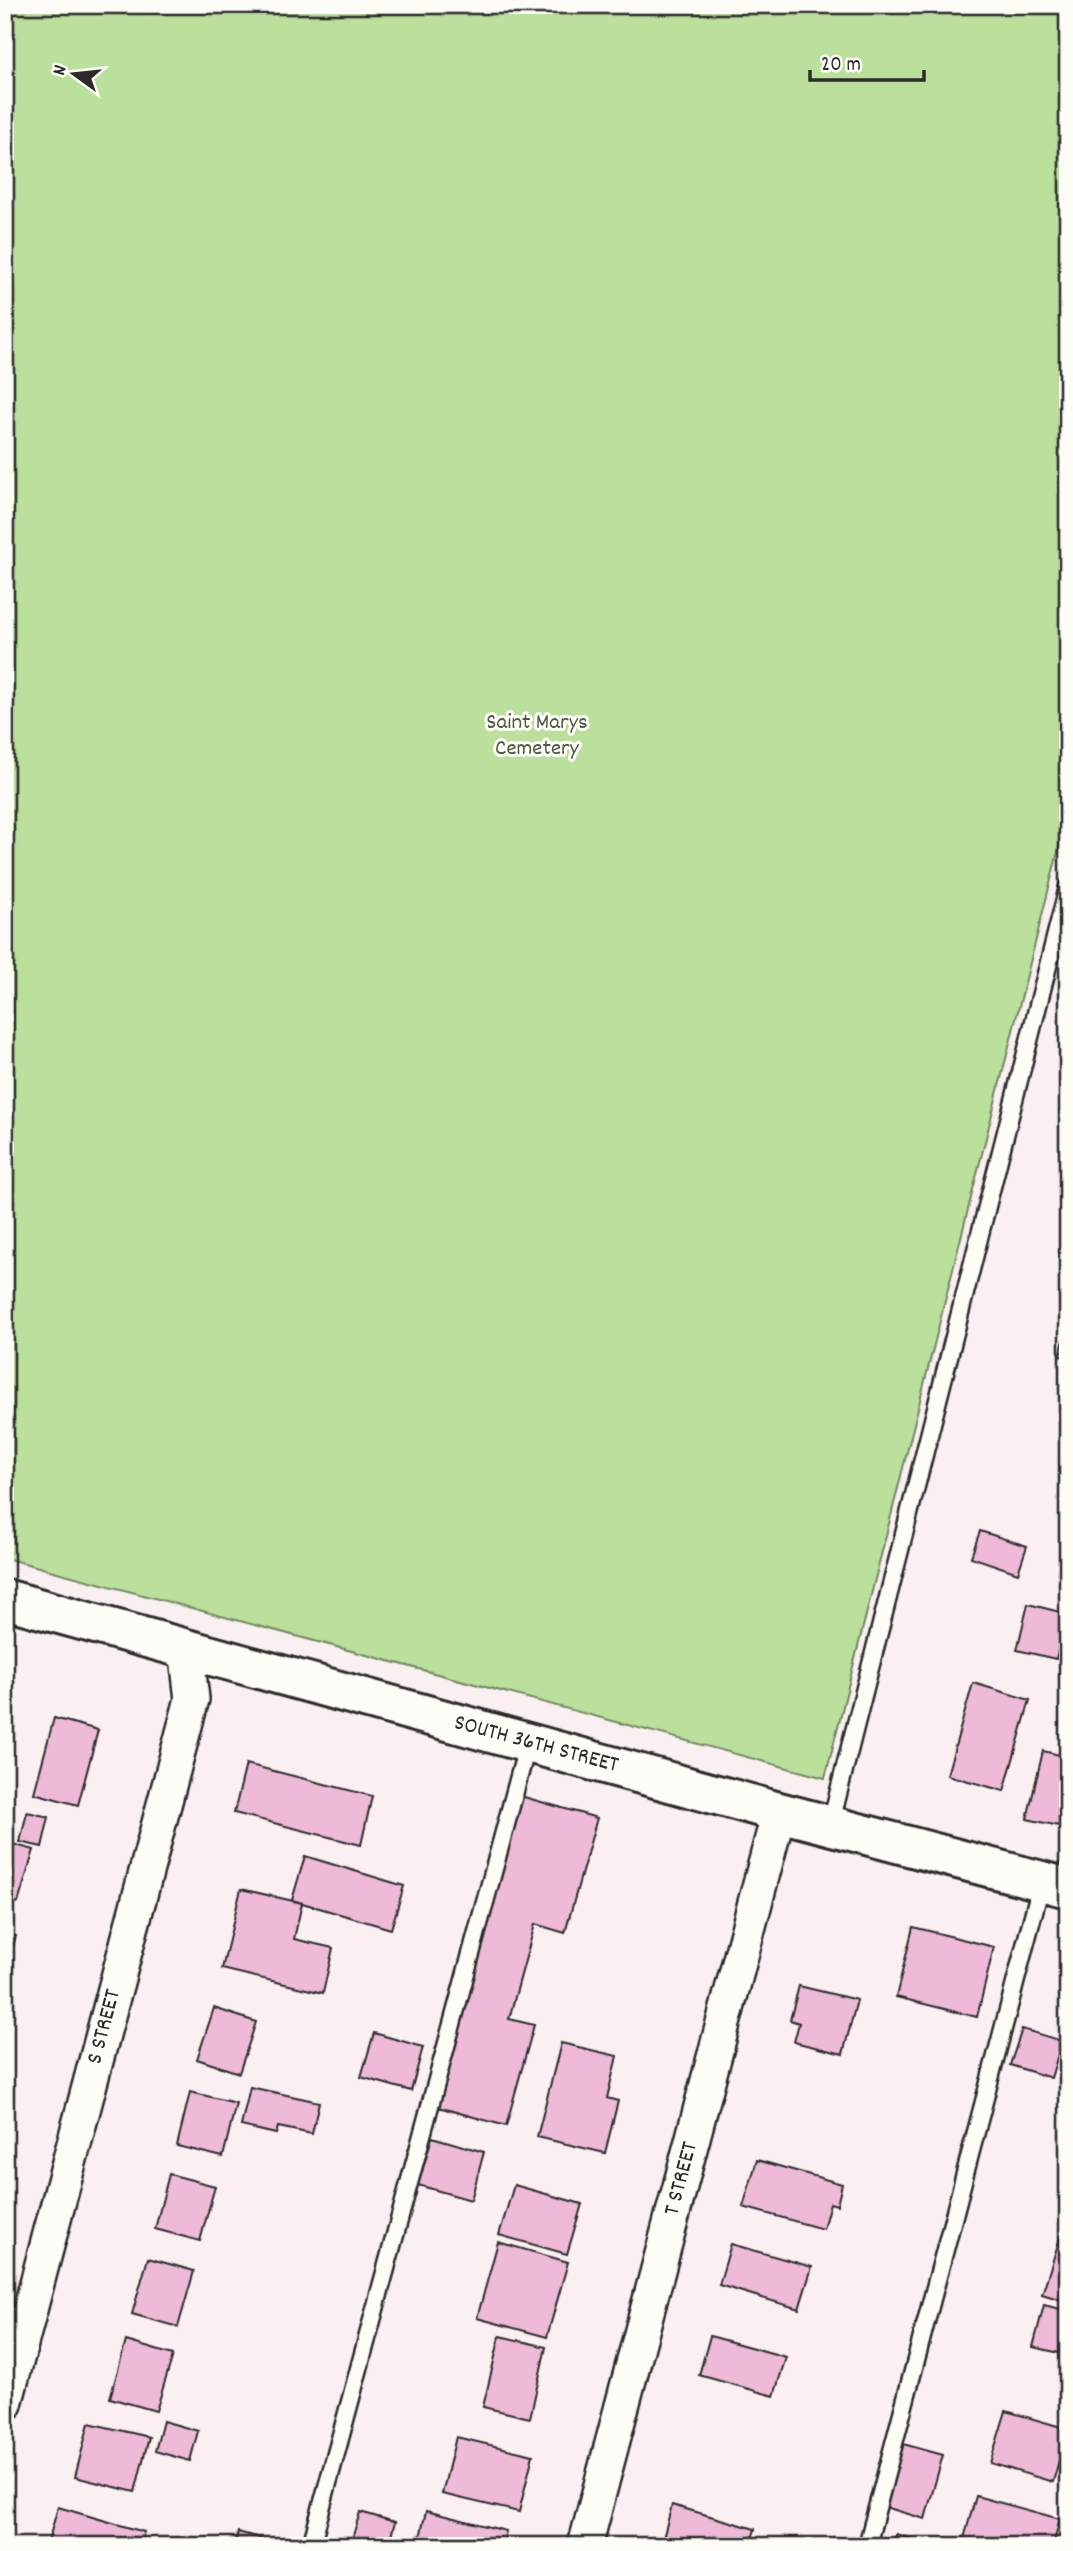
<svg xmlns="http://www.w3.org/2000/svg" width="1073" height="2551" font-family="Dekko,sans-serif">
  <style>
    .green { fill: #bae09b; stroke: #728663; stroke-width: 2 }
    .building { fill: #eebad8; stroke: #2b2b2b; stroke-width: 2 }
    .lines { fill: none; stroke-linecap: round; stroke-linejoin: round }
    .lane-casing { stroke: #2b2b2b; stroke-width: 21 }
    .street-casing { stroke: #2b2b2b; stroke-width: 38 }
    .secondary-casing { stroke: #2b2b2b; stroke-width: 44 }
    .lane { stroke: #fdfcf7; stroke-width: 16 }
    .street { stroke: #fdfcf7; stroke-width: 33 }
    .secondary { stroke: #fdfcf7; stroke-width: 38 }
    .labels { text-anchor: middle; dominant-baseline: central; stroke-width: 6; stroke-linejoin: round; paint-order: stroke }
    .park-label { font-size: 23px; fill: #4f5847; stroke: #fdfcf7 }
    .street-label { font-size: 23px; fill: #2b2b2b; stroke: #fdfcf7 }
  </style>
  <rect width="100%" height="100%" fill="#faeff1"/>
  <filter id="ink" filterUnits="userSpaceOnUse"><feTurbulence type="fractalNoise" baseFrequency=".0143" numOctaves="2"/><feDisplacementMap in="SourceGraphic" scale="14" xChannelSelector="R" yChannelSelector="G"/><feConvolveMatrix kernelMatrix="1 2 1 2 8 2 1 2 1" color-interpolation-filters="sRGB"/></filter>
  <g filter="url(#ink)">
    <!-- green -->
    <polygon class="green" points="5,5 1068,5 1068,812 825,1778 5,1558"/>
    <!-- building -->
    <g class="building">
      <polygon points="1068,1322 1068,1358 1060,1356"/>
      <polygon points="980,1531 1027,1546 1018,1573 971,1557"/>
      <polygon points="1067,1534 1068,1534 1068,1576 1058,1573"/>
      <polygon points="1028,1604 1068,1614 1056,1659 1017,1650"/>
      <polygon points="973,1683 1030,1700 1004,1791 947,1775"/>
      <polygon points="54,1718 98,1730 78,1805 34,1793"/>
      <polygon points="1043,1751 1068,1757 1068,1828 1027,1819"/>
      <polygon points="246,1764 372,1796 361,1845 234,1813"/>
      <polygon points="517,1795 597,1818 565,1933 535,1924 509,2019 534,2025 506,2126 431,2105"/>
      <polygon points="27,1812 49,1817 42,1847 20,1842"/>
      <polygon points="5,1842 34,1850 18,1903 5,1899"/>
      <polygon points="305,1856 404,1886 391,1929 292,1900"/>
      <polygon points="241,1889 302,1903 294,1939 333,1948 323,1993 222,1969"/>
      <polygon points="913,1927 994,1947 977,2017 896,1997"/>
      <polygon points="5,1933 16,1936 5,1975"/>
      <polygon points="799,1986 857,2000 843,2054 794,2042 799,2023 790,2020"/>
      <polygon points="214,2008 256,2022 239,2073 197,2059"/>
      <polygon points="1022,2029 1062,2041 1051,2078 1010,2065"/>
      <polygon points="374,2033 423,2047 411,2091 361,2077"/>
      <polygon points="561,2043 617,2056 607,2098 618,2101 605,2153 537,2137"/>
      <polygon points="250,2087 319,2102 312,2134 278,2127 276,2134 241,2126"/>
      <polygon points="190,2092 236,2103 223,2157 177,2146"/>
      <polygon points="432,2137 484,2152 471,2200 418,2185"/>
      <polygon points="757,2160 842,2184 837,2205 830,2203 823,2229 743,2207"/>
      <polygon points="169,2174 215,2186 200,2241 155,2229"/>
      <polygon points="514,2185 582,2204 567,2254 499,2235"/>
      <polygon points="1061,2235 1068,2237 1068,2302 1042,2294"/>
      <polygon points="498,2242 568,2262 547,2337 477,2318"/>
      <polygon points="731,2244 812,2267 799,2309 719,2285"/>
      <polygon points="148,2258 194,2271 178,2327 132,2314"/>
      <polygon points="1044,2305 1068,2311 1068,2355 1033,2347"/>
      <polygon points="500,2336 546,2347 530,2418 483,2407"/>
      <polygon points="710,2336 786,2357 774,2396 699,2375"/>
      <polygon points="126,2341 173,2355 156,2411 110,2398"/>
      <polygon points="1006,2411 1068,2429 1053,2482 990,2463"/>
      <polygon points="163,2421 198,2431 190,2461 155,2451"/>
      <polygon points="89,2423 149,2437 135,2492 75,2477"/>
      <polygon points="456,2437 533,2455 519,2512 442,2494"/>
      <polygon points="903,2444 943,2455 925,2519 885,2507"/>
      <polygon points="976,2496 1060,2519 1053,2546 978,2546 963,2542"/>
      <polygon points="672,2505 755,2529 750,2546 675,2546 662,2542"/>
      <polygon points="58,2507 144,2532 140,2546 47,2546"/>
      <polygon points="426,2511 506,2531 503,2546 418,2546"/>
      <polygon points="360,2512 395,2522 388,2546 350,2546"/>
      <polygon points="238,2532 277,2543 276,2546 234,2546"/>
      <polygon points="896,2534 934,2546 893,2546"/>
    </g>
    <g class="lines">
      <defs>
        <g id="lane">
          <polyline points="830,1826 1068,887"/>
          <polyline points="311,2546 528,1743"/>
          <polyline points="867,2546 1042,1881"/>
        </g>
        <g id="street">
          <polyline points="5,2404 192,1699 186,1648"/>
          <polyline points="585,2546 779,1812"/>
        </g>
        <polyline id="secondary" points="5,1599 779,1812 1068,1888"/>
      </defs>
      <!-- lane casing -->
      <use href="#lane" class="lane-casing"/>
      <!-- street casing -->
      <use href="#street" class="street-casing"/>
      <!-- secondary casing -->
      <use href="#secondary" class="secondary-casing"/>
      <!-- lane -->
      <use href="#lane" class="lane"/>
      <!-- street -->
      <use href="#street" class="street"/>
      <!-- secondary -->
      <use href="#secondary" class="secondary"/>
    </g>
  </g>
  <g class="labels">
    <!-- park labels -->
    <g class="park-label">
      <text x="537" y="723">Saint Marys<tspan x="537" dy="26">Cemetery</tspan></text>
    </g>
    <!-- street labels -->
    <g class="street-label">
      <text transform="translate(536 1745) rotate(15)">SOUTH 36TH STREET</text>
      <text transform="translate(105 2027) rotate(-75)">S STREET</text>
      <text transform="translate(682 2179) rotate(-75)">T STREET</text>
    </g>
  </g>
  <!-- margin -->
  <rect width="1073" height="2551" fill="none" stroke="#fdfcf7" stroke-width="28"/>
  <rect x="14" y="14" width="1045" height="2523" fill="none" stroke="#2b2b2b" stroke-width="2.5" filter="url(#ink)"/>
  <!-- north arrow -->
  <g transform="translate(74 74) rotate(285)" stroke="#fdfcf7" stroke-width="5" paint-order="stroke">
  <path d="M0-5L12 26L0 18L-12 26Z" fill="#2b2b2b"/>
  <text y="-10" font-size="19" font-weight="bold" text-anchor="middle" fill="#2b2b2b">N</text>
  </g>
  <!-- scale -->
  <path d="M810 70v10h114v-10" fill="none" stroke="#2b2b2b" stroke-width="3.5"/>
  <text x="821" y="70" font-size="21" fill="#2b2b2b" stroke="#fdfcf7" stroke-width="5" paint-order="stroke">20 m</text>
</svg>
